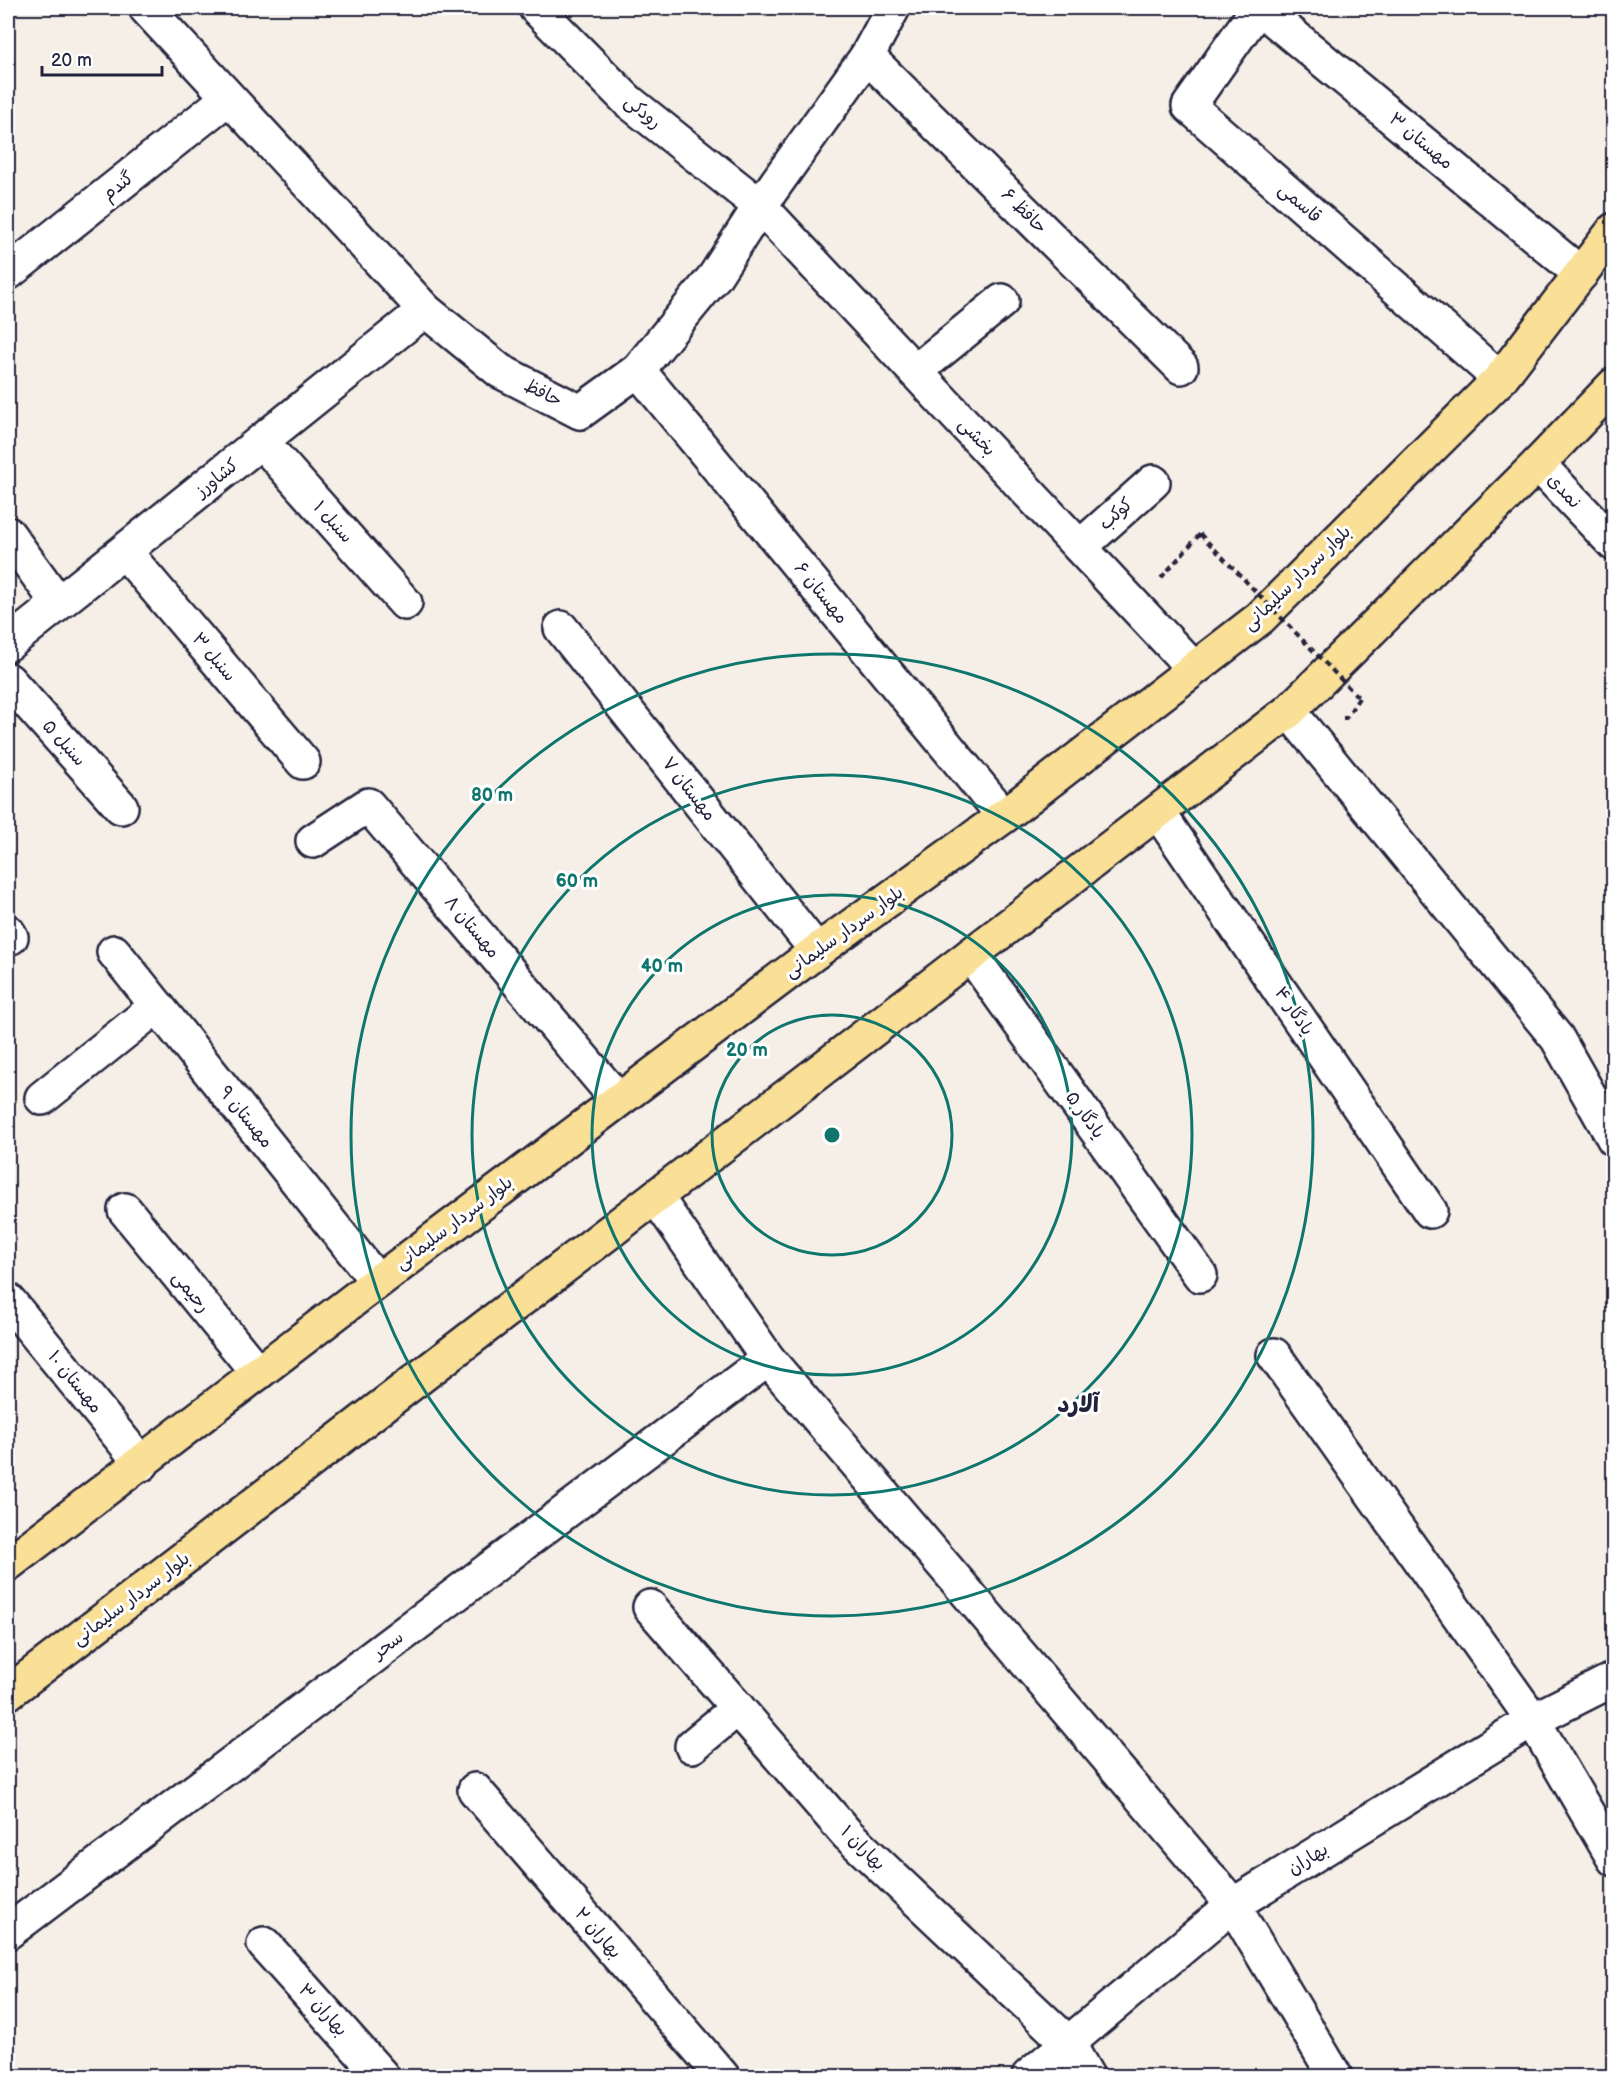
<svg xmlns="http://www.w3.org/2000/svg" width="1621" height="2084" font-family="'Balsamiq Sans','Playpen Sans Arabic',sans-serif">
  <style>
    .lines { fill: none; stroke-linecap: round; stroke-linejoin: round }
    .street-casing { stroke: #22223b; stroke-width: 38 }
    .secondary-casing { stroke: #22223b; stroke-width: 38 }
    .primary-casing { stroke: #22223b; stroke-width: 38 }
    .path { stroke: #22223b; stroke-width: 4; stroke-dasharray: 6 4.5; stroke-linecap: butt }
    .street { stroke: #fff; stroke-width: 33 }
    .secondary { stroke: #fff; stroke-width: 33 }
    .primary { stroke: #fadf96; stroke-width: 33 }
    .path-bridge { stroke: #22223b; stroke-width: 4; stroke-dasharray: 6 4.5; stroke-linecap: butt }
    .ring { fill: none; stroke: #0f766e; stroke-width: 3 }
    .labels { text-anchor: middle; dominant-baseline: central; stroke-width: 6; stroke-linejoin: round; paint-order: stroke }
    .street-label { font-size: 18px; fill: #22223b; stroke: #fff }
    .district-label { font-size: 24px; font-weight: bold; fill: #22223b; stroke: #fff }
    .centre { fill: #0f766e; stroke: #fff; stroke-width: 3 }
    .ring-label { font-size: 18px; text-anchor: middle; font-weight: bold; fill: #0f766e; stroke: #fff; stroke-width: 6; stroke-linejoin: round; paint-order: stroke }
  </style>
  <rect width="100%" height="100%" fill="#f6efe7"/>
  <filter id="ink" filterUnits="userSpaceOnUse"><feTurbulence type="fractalNoise" baseFrequency=".0167" numOctaves="2"/><feDisplacementMap in="SourceGraphic" scale="12" xChannelSelector="R" yChannelSelector="G"/><feConvolveMatrix kernelMatrix="1 2 1 2 8 2 1 2 1" color-interpolation-filters="sRGB"/></filter>
  <g filter="url(#ink)">
    <g class="lines">
      <defs>
        <g id="street">
          <polyline points="536,8 628,101 760,206 1193,668"/>
          <polyline points="1258,8 1189,106 1500,379"/>
          <polyline points="1260,8 1581,274"/>
          <polyline points="867,56 1181,367"/>
          <polyline points="8,273 228,98"/>
          <polyline points="638,370 1004,816"/>
          <polyline points="916,371 1002,301"/>
          <polyline points="262,442 405,603"/>
          <polyline points="1538,464 1614,544"/>
          <polyline points="8,534 58,603"/>
          <polyline points="1080,547 1153,482"/>
          <polyline points="125,552 303,762"/>
          <polyline points="561,628 817,951"/>
          <polyline points="8,644 425,310"/>
          <polyline points="8,680 121,807"/>
          <polyline points="1158,812 1430,1211"/>
          <polyline points="313,841 368,805 618,1100"/>
          <polyline points="8,932 11,937"/>
          <polyline points="114,952 377,1281"/>
          <polyline points="971,955 1200,1275"/>
          <polyline points="42,1098 157,1006"/>
          <polyline points="656,1197 768,1359 1233,1905 1335,2076"/>
          <polyline points="125,1210 258,1373"/>
          <polyline points="8,1300 142,1464"/>
          <polyline points="1274,1355 1533,1720 1614,1859"/>
          <polyline points="650,1607 847,1834 1068,2043 1087,2076"/>
          <polyline points="692,1746 738,1708"/>
          <polyline points="475,1790 722,2076"/>
          <polyline points="8,1932 768,1359"/>
          <polyline points="264,1944 382,2076"/>
        </g>
        <g id="secondary">
          <polyline points="146,8 425,310 500,371 580,412 638,370 715,276 760,206 867,56 893,8"/>
          <polyline points="1289,711 1557,1038 1614,1139"/>
          <polyline points="1029,2076 1233,1905 1533,1720 1614,1679"/>
        </g>
        <g id="primary">
          <polyline points="8,1564 356,1298 817,951 1004,816 1260,618 1500,379 1614,230"/>
          <polyline points="8,1693 1289,711 1538,464 1614,385"/>
        </g>
      </defs>
      <!-- street casing -->
      <use href="#street" class="street-casing"/>
      <!-- secondary casing -->
      <use href="#secondary" class="secondary-casing"/>
      <!-- primary casing -->
      <use href="#primary" class="primary-casing"/>
      <!-- path -->
      <g class="path">
        <polyline points="1161,578 1200,534"/>
        <polyline points="1343,718 1346,718 1359,698"/>
      </g>
      <!-- street -->
      <use href="#street" class="street"/>
      <!-- secondary -->
      <use href="#secondary" class="secondary"/>
      <!-- primary -->
      <use href="#primary" class="primary"/>
      <!-- path-bridge -->
      <polyline class="path-bridge" points="1200,534 1359,698"/>
    </g>
  </g>
  <!-- distance rings -->
  <g class="ring">
    <circle cx="832" cy="1135" r="120"/>
    <circle cx="832" cy="1135" r="240"/>
    <circle cx="832" cy="1135" r="360"/>
    <circle cx="832" cy="1135" r="481"/>
  </g>
  <g class="labels">
    <!-- street labels -->
    <g class="street-label">
      <text transform="translate(643 112) rotate(40)">رودکی</text>
      <text transform="translate(1421 141) rotate(40)">مهستان ۳</text>
      <text transform="translate(118 186) rotate(-38)">گندم</text>
      <text transform="translate(1300 203) rotate(41)">قاسمی</text>
      <text transform="translate(1024 211) rotate(45)">حافظ ۶</text>
      <text transform="translate(543 393) rotate(27)">حافظ</text>
      <text transform="translate(977 437) rotate(47)">بخشی</text>
      <text transform="translate(217 478) rotate(-39)">کشاورز</text>
      <text transform="translate(1564 491) rotate(47)">نمدی</text>
      <text transform="translate(1116 514) rotate(-42)">کوکب</text>
      <text transform="translate(333 522) rotate(48)">سنبل ۱</text>
      <text transform="translate(1297 578) rotate(-44)">بلوار سردار سلیمانی</text>
      <text transform="translate(821 593) rotate(51)">مهستان ۶</text>
      <text transform="translate(214 657) rotate(50)">سنبل ۳</text>
      <text transform="translate(64 743) rotate(48)">سنبل ۵</text>
      <text transform="translate(689 789) rotate(52)">مهستان ۷</text>
      <text transform="translate(472 927) rotate(50)">مهستان ۸</text>
      <text transform="translate(844 932) rotate(-36)">بلوار سردار سلیمانی</text>
      <text transform="translate(1294 1011) rotate(56)">یادگار ۴</text>
      <text transform="translate(1085 1115) rotate(54)">یادگار ۵</text>
      <text transform="translate(246 1117) rotate(51)">مهستان ۹</text>
      <text transform="translate(454 1223) rotate(-37)">بلوار سردار سلیمانی</text>
      <text transform="translate(191 1292) rotate(51)">رحیمی</text>
      <text transform="translate(75 1382) rotate(51)">مهستان ۱۰</text>
      <text transform="translate(131 1599) rotate(-37)">بلوار سردار سلیمانی</text>
      <text transform="translate(388 1645) rotate(-37)">سحر</text>
      <text transform="translate(863 1848) rotate(45)">بهاران ۱</text>
      <text transform="translate(1308 1859) rotate(-32)">بهاران</text>
      <text transform="translate(598 1933) rotate(49)">بهاران ۲</text>
      <text transform="translate(323 2010) rotate(48)">بهاران ۳</text>
    </g>
    <!-- district labels -->
    <g class="district-label">
      <text x="1078" y="1404">آلارد</text>
    </g>
  </g>
  <circle cx="832" cy="1135" r="9" class="centre"/>
  <g class="ring-label">
    <text x="492" y="801">80 m</text>
    <text x="577" y="887">60 m</text>
    <text x="662" y="972">40 m</text>
    <text x="747" y="1056">20 m</text>
  </g>
  <!-- margin -->
  <rect width="1621" height="2084" fill="none" stroke="#fff" stroke-width="30"/>
  <rect x="15" y="15" width="1591" height="2054" fill="none" stroke="#22223b" stroke-width="2" filter="url(#ink)"/>
  <!-- scale -->
  <path d="M42 66v9h120v-9" fill="none" stroke="#22223b" stroke-width="3"/>
  <text x="51" y="66" font-size="18" fill="#22223b" stroke="#ffffff" stroke-width="4.5" paint-order="stroke">20 m</text>
</svg>
